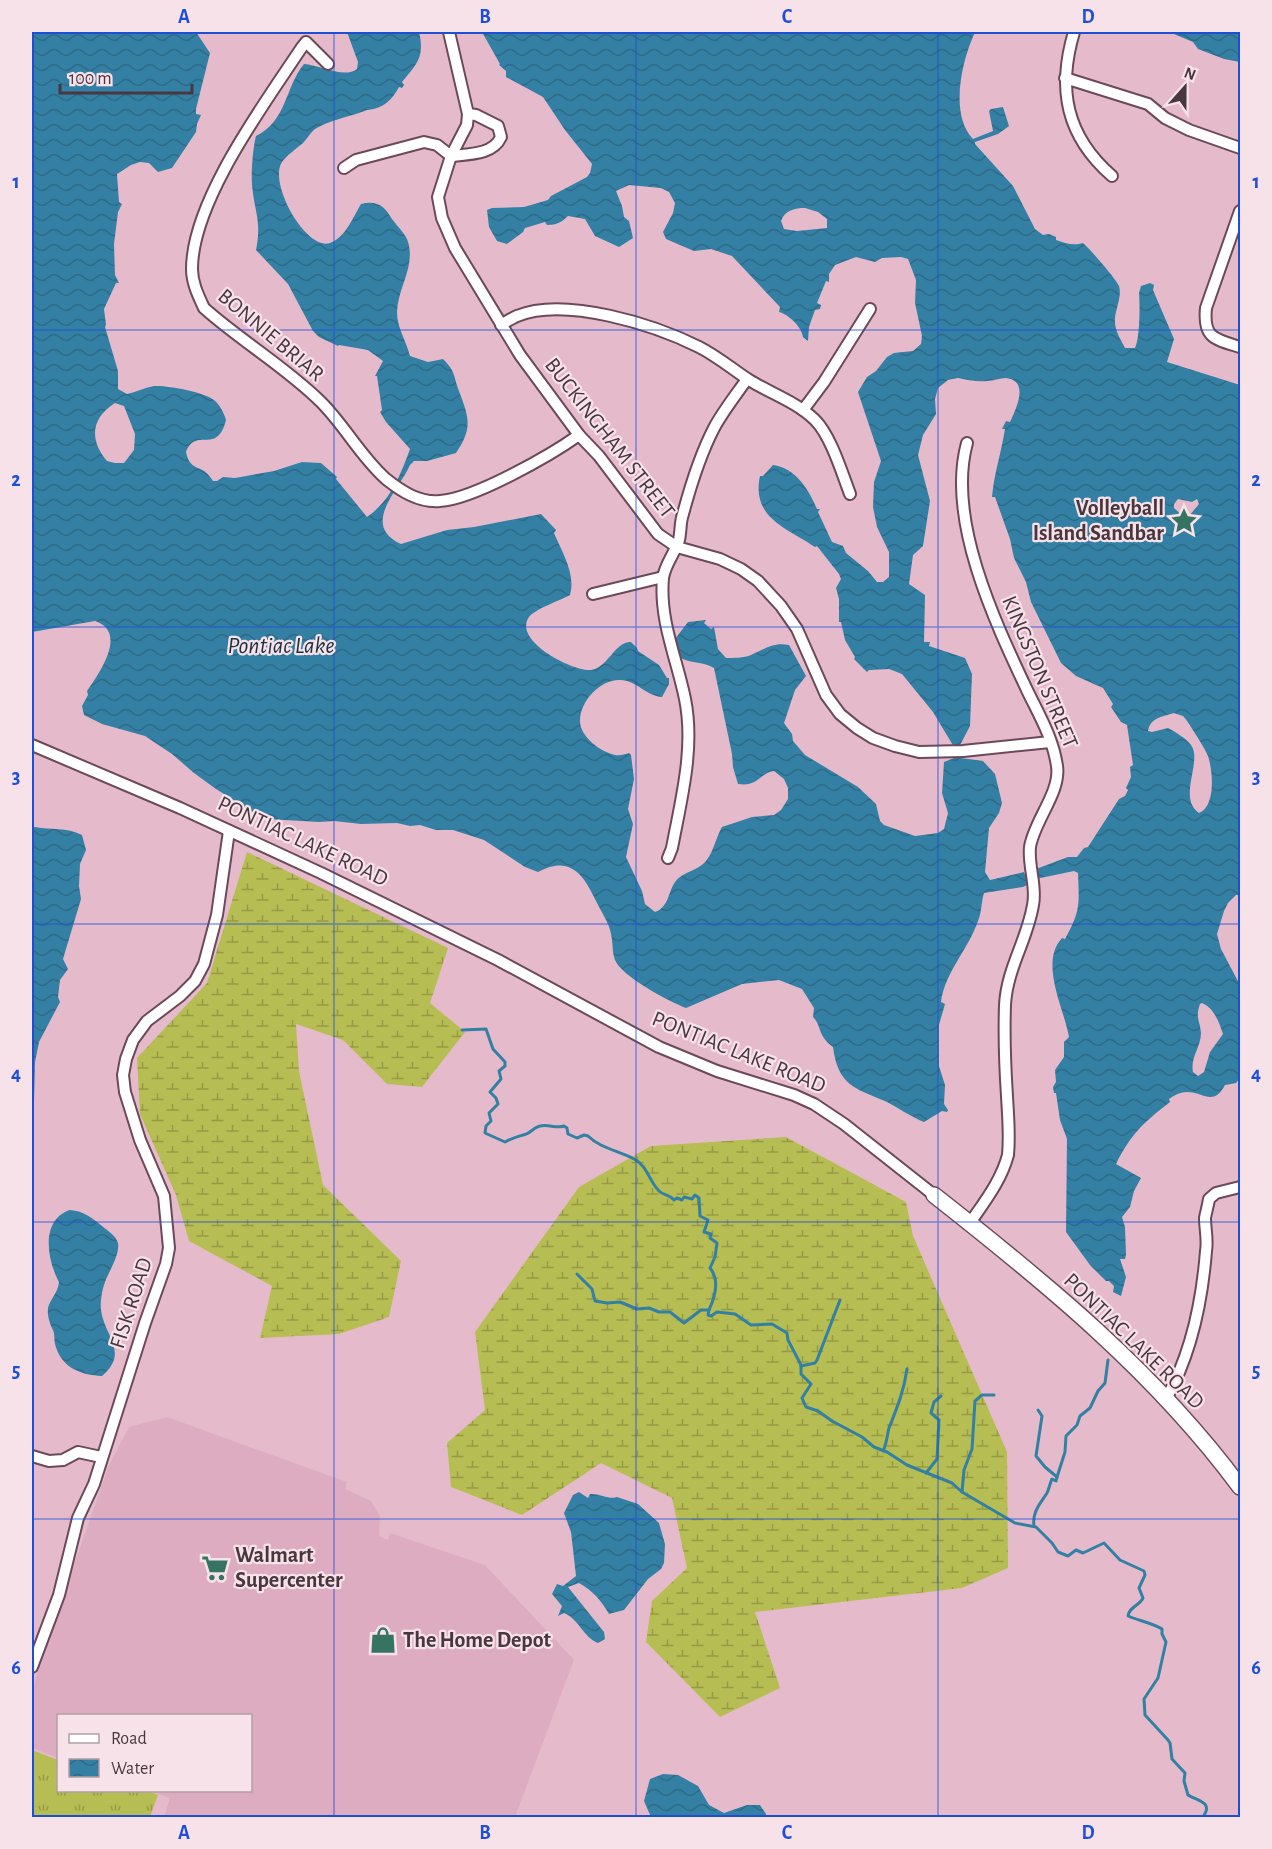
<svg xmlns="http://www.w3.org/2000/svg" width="1272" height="1849" font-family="'Alegreya Sans',sans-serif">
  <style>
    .built { fill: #ddacc0 }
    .wetland { fill: url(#wetland-marsh) }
    .park { fill: url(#park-tufts) }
    .water { fill: url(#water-waves); fill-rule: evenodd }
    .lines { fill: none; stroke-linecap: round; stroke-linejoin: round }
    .stream { stroke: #3380a4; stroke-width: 3 }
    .street-casing { stroke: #6c4958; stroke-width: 14 }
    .secondary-casing { stroke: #6c4958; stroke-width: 18 }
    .street { stroke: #fff; stroke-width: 10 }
    .secondary { stroke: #fff; stroke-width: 15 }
    .grid { fill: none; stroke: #1d4ed8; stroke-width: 1.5; stroke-opacity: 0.55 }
    .labels { text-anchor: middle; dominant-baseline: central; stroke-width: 4.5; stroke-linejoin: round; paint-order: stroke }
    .street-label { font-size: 22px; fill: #48373e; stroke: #f8e2ea }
    .poi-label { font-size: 22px; font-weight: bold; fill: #48373e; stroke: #f8e2ea; text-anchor: start }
    .water-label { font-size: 24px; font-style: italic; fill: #1a323e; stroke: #f8e2ea }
    .neatline { fill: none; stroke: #1d4ed8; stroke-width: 2 }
    .grid-label { font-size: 20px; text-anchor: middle; font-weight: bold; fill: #1d4ed8 }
  </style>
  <defs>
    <pattern id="wetland-marsh" width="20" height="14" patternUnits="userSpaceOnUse" patternTransform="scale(1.5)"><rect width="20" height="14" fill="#b6bd52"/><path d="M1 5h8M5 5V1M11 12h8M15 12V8" fill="none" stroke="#969a45"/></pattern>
    <pattern id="park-tufts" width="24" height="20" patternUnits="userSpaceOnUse" patternTransform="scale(1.5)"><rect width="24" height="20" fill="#b6bd52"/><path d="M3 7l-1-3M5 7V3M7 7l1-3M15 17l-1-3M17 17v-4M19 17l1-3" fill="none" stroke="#969a45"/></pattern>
    <pattern id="water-waves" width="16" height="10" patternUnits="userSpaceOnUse" patternTransform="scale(1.5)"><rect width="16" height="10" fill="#3380a4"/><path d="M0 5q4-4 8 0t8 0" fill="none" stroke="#2d6a87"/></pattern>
  </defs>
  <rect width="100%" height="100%" fill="#e5bbcc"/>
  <!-- built -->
  <polygon class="built" points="167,1417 347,1482 345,1489 371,1501 380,1516 379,1536 388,1540 390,1533 485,1565 574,1660 515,1817 164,1817 170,1798 150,1791 250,1790 250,1716 58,1716 58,1758 32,1748 32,1693 41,1660 109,1465 129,1427"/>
  <!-- wetland -->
  <g class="wetland">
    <polygon points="247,852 448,948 430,1003 465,1032 422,1087 387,1084 343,1040 296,1024 299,1071 323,1185 401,1261 389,1317 339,1334 260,1338 272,1286 189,1241 176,1195 140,1114 137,1058 207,983"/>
    <polygon points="786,1137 906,1202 913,1236 1007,1452 1008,1568 962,1588 755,1612 780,1688 720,1717 646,1642 652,1601 687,1568 672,1498 601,1463 522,1515 451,1487 447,1443 485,1410 475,1332 579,1187 651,1146"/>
  </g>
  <!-- park -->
  <polygon class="park" points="32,1750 58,1760 58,1790 146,1790 158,1795 150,1817 32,1817"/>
  <!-- water -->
  <g class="water">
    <path d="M 32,32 L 196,32 L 210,53 L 196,109 L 196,114 L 201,115 L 197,124 L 196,132 L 172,168 L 158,172 L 149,163 L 140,162 L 131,165 L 117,174 L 119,202 L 122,204 L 118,212 L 114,244 L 115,275 L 119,283 L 116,283 L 104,309 L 106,325 L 105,327 L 118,371 L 118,389 L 127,394 C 136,392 144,388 154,386 C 167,385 204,392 214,400 C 220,405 224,413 226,420 C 217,456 196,426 186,452 C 190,473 203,463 213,481 L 217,481 L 223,477 L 235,478 L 274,471 L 302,462 L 321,463 L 337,477 L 336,479 L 367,517 C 391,500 400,476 410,449 L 386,422 L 380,412 L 382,410 L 377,376 L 375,376 L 383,361 L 368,350 L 339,345 L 338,346 L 319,337 L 313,331 L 288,284 L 256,250 C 262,221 254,211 252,184 C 251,172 253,147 256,136 C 287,121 285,87 304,64 C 320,65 344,79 357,69 L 358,62 L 347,32 L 419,32 C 425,57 417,64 402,82 L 404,85 L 402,88 L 399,87 C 392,100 383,109 367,110 C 352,116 327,121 315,129 C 310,133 307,139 303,143 C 296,149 287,155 282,162 C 268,183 306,251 330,243 C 346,237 353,217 361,204 C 375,200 384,205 390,216 C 395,224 403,231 407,239 C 417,265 398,286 397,312 C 397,328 406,340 410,356 L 428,362 L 443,359 C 456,372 453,375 459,391 C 469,418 473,428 456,453 L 427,461 L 414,461 L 410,465 C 399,490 360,525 401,544 L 447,530 L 474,527 L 541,514 L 556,530 L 554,533 C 562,552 576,574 570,595 C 561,600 535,609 529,617 C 512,641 574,672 591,670 C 609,667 614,642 631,642 L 637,648 L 638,651 L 659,665 L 667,678 L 669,678 L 669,684 L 662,697 C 646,696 635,679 619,680 C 600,680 580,701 580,721 C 580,737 601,752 615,755 C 620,756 625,754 629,753 L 631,755 L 634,779 L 628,809 L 633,824 L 626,857 L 642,891 L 645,904 L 655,912 C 669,907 668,892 675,882 C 683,871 698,871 706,861 C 714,851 716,837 722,827 L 752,817 L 774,815 L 781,810 L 788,799 L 788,788 L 784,779 L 774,771 C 759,773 759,787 738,784 L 733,767 L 732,754 L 714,668 C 702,661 691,664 679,657 L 675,639 L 688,622 L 706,620 L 704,623 L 711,629 L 714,627 L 718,649 L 726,658 C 733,658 744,658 751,655 C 765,649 773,642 789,645 L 806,676 L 795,690 L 784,723 L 792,734 L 793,741 L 805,755 L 858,787 L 876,804 L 880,821 L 884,825 L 915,836 L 938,833 L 944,829 L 948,813 L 942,793 L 944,762 L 954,758 L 954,747 L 933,712 L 902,674 L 889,669 L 869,670 L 867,672 L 854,659 L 855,657 L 845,640 L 841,622 L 839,622 L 839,599 L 836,588 L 841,579 L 839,574 L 817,546 L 815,547 C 787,528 751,518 760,476 L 763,476 L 773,465 C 796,468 809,490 817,509 L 820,509 L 818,512 L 832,542 L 843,546 L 846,553 L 868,571 L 877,582 L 883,582 L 889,577 L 889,552 L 877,527 L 873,507 L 874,482 L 881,461 L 858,392 L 867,377 L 876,371 L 887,357 L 894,353 L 913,351 L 921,344 L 922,336 L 915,303 L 916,280 L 908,259 L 901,257 L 882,258 L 875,262 L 856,257 L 835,265 L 829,274 L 829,282 L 826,281 L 817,303 L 821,305 L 820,309 L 815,310 L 809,327 L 808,341 L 803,337 C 802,327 788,314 779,312 L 780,307 L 732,256 L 711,249 L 694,251 L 666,239 L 663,232 L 673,213 L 675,203 L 669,192 L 661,188 L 629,185 L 616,191 L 622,206 L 624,217 L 629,221 L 633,238 L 619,247 L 595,236 L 585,219 L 568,216 C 562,222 557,225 547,225 L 545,222 L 525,228 L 523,232 L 507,244 L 497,241 L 489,227 L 487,210 L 492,208 L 524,207 L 548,200 L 551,196 L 587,177 L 590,173 L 592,164 L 565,130 L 543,97 L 506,77 L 506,71 L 499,65 L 500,64 L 482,32 L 975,32 C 962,60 949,114 973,139 L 993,131 L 989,111 L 991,109 L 1003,107 L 1009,126 L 998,134 L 975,142 L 975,144 L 1013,186 L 1035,229 L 1043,235 L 1049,234 L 1056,237 L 1056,240 C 1065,243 1073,246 1083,243 C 1090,249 1116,279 1119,286 C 1122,296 1116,308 1115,318 C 1114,330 1120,338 1125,348 L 1135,348 C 1140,338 1140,305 1139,293 L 1141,286 L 1150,283 L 1154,285 L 1153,290 L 1174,339 L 1167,362 L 1240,385 L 1240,895 L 1236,895 L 1228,903 L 1224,911 L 1217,934 L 1221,949 L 1240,985 L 1240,1078 L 1236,1083 L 1225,1085 C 1213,1107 1204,1092 1187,1092 C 1180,1092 1175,1095 1169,1099 L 1170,1102 C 1144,1122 1131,1134 1116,1164 L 1141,1178 L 1134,1191 L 1130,1207 L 1122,1217 L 1125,1227 L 1126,1255 L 1125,1259 L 1120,1259 L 1126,1277 L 1121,1296 L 1113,1292 L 1114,1286 L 1109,1281 L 1106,1281 L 1090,1265 L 1066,1232 L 1067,1139 L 1060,1120 L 1056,1093 L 1054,1093 L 1053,1087 L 1056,1082 L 1055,1070 L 1064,1057 L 1064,1042 L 1069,1037 C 1064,1008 1039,963 1062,938 L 1065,939 C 1081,910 1079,904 1078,873 L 1074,871 L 1026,881 L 1027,885 L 1023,887 L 984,893 C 981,902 982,912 978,921 C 968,950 945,972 941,1002 L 945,1004 L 939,1025 L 939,1066 L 945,1085 L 944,1104 L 948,1110 L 947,1112 L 942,1111 L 924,1122 C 911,1117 899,1108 887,1102 C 855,1088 838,1086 833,1047 C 817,1035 822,1026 813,1017 L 814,1008 L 802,989 L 779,980 L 742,984 L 686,1008 C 670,1002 621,976 615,960 C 612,951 613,943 611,934 C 609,922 601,912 596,901 C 583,873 569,855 538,872 L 525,867 L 484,840 L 453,830 L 436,830 L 420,825 L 410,826 L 397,823 L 361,824 L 334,821 L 319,822 L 267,819 L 256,814 L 216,789 L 194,773 L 172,754 L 145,736 L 102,724 L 84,715 L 82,706 L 88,695 L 87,691 C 100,672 128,632 95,621 L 32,632 ZM 805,208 L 818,212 L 827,219 L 827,228 L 797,231 L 784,229 L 781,221 C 785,210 795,208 805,208 ZM 958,378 C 968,380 977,382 987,381 C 993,381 1000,378 1006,378 C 1030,381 1016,409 1010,422 L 1006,421 L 1002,429 L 1005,429 C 1001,454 994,473 992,497 L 995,497 L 1010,539 L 1014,558 L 1026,582 L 1031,602 L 1061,663 L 1076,676 L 1103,688 L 1113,704 L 1111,707 L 1121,722 L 1127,725 L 1133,765 L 1130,767 L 1131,777 L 1126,788 L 1128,790 L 1125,796 L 1119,799 L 1088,847 L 1084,848 L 1077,857 L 1068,857 L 1036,869 L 1035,873 L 1025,875 L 1024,872 L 990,880 L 985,872 L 989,828 L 999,813 L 1002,803 L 995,774 L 983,761 L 961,758 L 959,756 L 959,747 L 970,726 L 972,674 L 965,658 L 929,646 L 930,642 L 924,642 L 925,595 L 909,584 L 913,555 L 923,546 L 930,501 L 918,455 L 923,435 L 936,414 L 935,399 L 938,388 L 948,380 ZM 115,403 L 124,406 L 135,434 L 134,450 L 124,463 L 115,463 L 107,461 C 89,440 91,418 115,403 ZM 1178,499 L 1192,502 L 1197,499 L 1199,504 L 1189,516 L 1185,518 L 1174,508 L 1174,504 ZM 1174,713 C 1176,714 1180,715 1183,716 C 1186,718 1207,752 1208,756 C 1213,771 1216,806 1199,813 C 1177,798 1203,761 1191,745 C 1186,738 1175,732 1168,728 L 1152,732 L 1148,731 C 1151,717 1162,717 1174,713 ZM 1202,1003 C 1214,1008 1219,1022 1223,1034 L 1210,1052 L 1204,1072 L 1198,1076 L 1193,1072 C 1190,1058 1201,1047 1201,1033 C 1200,1020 1195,1018 1200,1004 Z"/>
    <polygon points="1169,32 1240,32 1240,62 1224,59 1198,49 1193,42"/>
    <path d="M 35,827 C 52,830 66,827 82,835 L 86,850 L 80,864 L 79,886 L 81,899 L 63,959 L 68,969 L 60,980 L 58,997 L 60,1002 L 39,1042 L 35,1062 L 34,1101 L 32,1113 L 32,828 Z"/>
    <path d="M 70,1210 C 84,1211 92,1218 102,1226 C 108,1231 116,1236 118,1243 C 120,1255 109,1271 105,1282 C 102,1290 100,1301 101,1310 C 104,1336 130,1352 102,1376 C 81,1375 61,1368 55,1344 C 54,1340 55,1334 53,1330 C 50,1324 47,1316 48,1308 C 50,1299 58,1293 59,1282 C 47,1260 40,1220 70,1210 Z"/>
    <path d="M 579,1492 L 588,1498 L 590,1494 C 599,1493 610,1500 617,1497 L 638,1504 L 659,1523 L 665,1544 L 664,1563 L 661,1569 L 648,1579 L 624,1610 L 609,1614 C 601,1600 593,1591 579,1583 L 568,1587 L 604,1632 L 605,1639 L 598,1643 C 583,1637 579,1619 564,1613 L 558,1616 L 562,1606 L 552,1594 L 557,1584 L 563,1586 L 576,1576 L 571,1532 L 564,1513 L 573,1495 Z"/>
    <polygon points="663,1774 678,1775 698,1786 709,1805 724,1813 747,1805 760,1805 766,1814 766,1817 651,1817 644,1801 650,1779"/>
  </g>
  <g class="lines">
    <!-- stream -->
    <g class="stream">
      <path d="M 462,1030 L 486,1029 L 493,1049 L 505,1062 L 505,1066 L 499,1071 L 501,1079 L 490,1092 L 496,1098 L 498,1104 L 489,1113 L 491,1121 L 486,1126 L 485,1133 L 505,1142 C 512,1138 516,1137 523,1135 C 530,1134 534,1127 540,1126 C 549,1124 556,1129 564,1126 L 567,1128 L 568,1134 L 577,1138 L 584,1135 L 588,1136 C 600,1148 619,1151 634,1159 C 647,1165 649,1181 659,1191 C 664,1196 669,1194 674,1200 L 677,1198 L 682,1200 L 684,1197 L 692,1199 L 695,1195 L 699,1198 L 700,1216 L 708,1220 L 704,1232 L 711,1234 L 710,1238 L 717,1243 L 715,1257 L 710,1268 C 720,1280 715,1297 709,1310"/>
      <polyline points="577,1274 592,1289 595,1301 607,1303 620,1302 637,1309 649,1308 659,1312 670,1312 684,1323 701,1310 709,1310"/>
      <path d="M 709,1310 L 708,1315 L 711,1316 L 717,1312 L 735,1314 L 751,1325 L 772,1324 L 787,1333 L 788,1340 L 801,1365 L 801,1374 L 811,1384 L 802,1398 L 806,1407 L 818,1411 L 832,1421 L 862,1437 L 874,1447 L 887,1452 L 907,1465 L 952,1483 L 962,1492 L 1015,1523 L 1036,1527 L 1052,1543 L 1058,1552 L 1068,1556 L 1076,1550 L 1083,1553 L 1104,1543 L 1120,1560 L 1144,1571 L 1145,1575 L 1139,1588 L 1143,1598 C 1139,1606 1129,1607 1128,1616 C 1137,1620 1155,1624 1162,1629 L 1162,1634 L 1166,1642 L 1158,1678 L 1144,1699 L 1145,1715 L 1168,1740 L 1170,1743 L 1172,1759 L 1185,1773 L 1184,1781 L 1188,1795 C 1197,1801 1215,1802 1202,1818"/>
      <polyline points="801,1366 815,1363 817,1360 840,1300"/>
      <polyline points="1038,1410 1042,1416 1036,1456 1045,1467 1057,1477"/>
      <path d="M 883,1451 C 887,1443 887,1435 889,1428 C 897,1408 904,1391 907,1369"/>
      <polyline points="926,1473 937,1459 939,1420 931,1413 934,1402 941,1396"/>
      <polyline points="1057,1477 1065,1452 1066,1436 1077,1425 1080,1416 1090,1408 1098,1391 1105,1383 1108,1360"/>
      <polyline points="962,1492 964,1470 972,1449 975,1401 982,1395 994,1395"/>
      <path d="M 1034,1526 C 1032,1512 1040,1504 1047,1493 C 1049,1489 1050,1483 1052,1479 L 1056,1481 L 1057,1477"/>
    </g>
    <defs>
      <g id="street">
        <polyline points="449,32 468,114 467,125 451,156 438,197 442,218 455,248 520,355 579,435 599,456 658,534 677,547 720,559 741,569 758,581 781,606 797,629 826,695 840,714 857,728 873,738 895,746 919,752 963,751 1050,742"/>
        <path d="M 1074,32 C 1057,89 1066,136 1112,176"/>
        <path d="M 328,64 L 306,42 L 302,47 C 265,103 192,201 192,269 C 192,283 198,295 204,308 C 241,341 287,368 321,402 C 345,426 361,457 386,479 C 401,491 419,503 440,501 C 474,499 551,455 579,435"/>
        <polyline points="1065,78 1148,104 1165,118 1189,130 1240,148"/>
        <path d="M 451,156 C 469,154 493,155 501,137 L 498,126 L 476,115 L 468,114"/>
        <polyline points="344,168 356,160 424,142 437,145 451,156"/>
        <path d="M 1240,211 L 1206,308 C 1203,338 1214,339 1240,347"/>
        <path d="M 501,325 C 506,322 512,318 517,316 C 565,296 655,325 699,347 C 717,356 732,369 749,380 C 770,393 797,402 815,420 C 831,436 842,473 850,494"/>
        <polyline points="803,410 824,382 870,309"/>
        <path d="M 967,443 C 946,519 995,622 1027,690 C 1039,715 1053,738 1057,766 C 1061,792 1034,821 1030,847 C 1028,867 1037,886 1033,905 C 1027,941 1007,968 1005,1005 C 1004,1035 1005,1066 1007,1096 C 1008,1116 1010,1135 1008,1155 C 1001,1181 985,1201 970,1223"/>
        <polyline points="593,594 663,577"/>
        <polyline points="32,745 180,808 321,873 498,960 659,1047 717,1071 794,1095 814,1104 844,1124 934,1195"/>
        <path d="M 668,858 L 672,848 C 681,800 695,748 685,699 C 677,659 659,620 663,578 C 665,564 675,553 679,540 C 681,531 680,522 683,514 C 691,484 700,455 714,428 C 723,411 736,395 747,379"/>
        <path d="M 1166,1399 C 1192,1353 1202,1302 1206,1251 C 1208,1240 1205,1229 1205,1218 C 1206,1212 1208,1206 1209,1199 L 1216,1193 L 1240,1187"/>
        <polyline points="32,1456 49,1461 63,1460 78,1452 101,1457"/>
        <polyline points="32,1667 59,1595 78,1518 94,1484 145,1323 166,1264 169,1248 164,1196 140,1140 125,1092 123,1075 126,1059 133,1040 147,1021 180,996 195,981 204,964 217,915 229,831"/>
      </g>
      <path id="secondary" d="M 934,1195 C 1045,1282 1156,1373 1240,1487"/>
    </defs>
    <!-- street casing -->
    <use href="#street" class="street-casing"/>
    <!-- secondary casing -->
    <use href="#secondary" class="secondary-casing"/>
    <!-- street -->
    <use href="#street" class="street"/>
    <!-- secondary -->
    <use href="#secondary" class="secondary"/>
  </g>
  <!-- grid -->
  <path class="grid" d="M 334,32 L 334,1818M 636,32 L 636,1818M 938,32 L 938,1818M 32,330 L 1240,330M 32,627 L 1240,627M 32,924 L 1240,924M 32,1222 L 1240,1222M 32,1519 L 1240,1519"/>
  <!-- icons -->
  <defs>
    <symbol id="sight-bare" viewBox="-9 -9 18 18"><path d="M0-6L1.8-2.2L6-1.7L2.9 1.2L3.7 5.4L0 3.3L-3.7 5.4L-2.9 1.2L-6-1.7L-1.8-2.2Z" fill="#357462" stroke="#f8e2ea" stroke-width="2.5" paint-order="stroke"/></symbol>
    <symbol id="supermarket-bare" viewBox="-9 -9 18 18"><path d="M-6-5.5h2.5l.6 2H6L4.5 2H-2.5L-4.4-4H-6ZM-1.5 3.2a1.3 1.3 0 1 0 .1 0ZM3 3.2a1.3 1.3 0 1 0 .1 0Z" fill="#357462" stroke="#f8e2ea" stroke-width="2.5" paint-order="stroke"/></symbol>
    <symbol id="shop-bare" viewBox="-9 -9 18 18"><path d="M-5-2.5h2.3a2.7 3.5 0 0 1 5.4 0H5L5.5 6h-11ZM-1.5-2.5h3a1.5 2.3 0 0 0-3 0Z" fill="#357462" stroke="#f8e2ea" stroke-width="2.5" paint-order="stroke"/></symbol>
  </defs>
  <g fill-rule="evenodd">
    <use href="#sight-bare" x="1165" y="502" width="38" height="38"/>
    <use href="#supermarket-bare" x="196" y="1549" width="38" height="38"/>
    <use href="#shop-bare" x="364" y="1621" width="38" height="38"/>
  </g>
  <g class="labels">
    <!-- street labels -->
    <g class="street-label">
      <text transform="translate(271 335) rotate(40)">BONNIE BRIAR</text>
      <text transform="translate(610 438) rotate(52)">BUCKINGHAM STREET</text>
      <text transform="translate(1040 672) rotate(67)">KINGSTON STREET</text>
      <text transform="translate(303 841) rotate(25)">PONTIAC LAKE ROAD</text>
      <text transform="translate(739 1052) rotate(22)">PONTIAC LAKE ROAD</text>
      <text transform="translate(131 1303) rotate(-72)">FISK ROAD</text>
      <text transform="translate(1134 1341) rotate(44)">PONTIAC LAKE ROAD</text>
    </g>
    <!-- poi labels -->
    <g class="poi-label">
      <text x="1164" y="508" text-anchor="end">Volleyball<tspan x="1164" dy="25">Island Sandbar</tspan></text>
      <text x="235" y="1555">Walmart<tspan x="235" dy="25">Supercenter</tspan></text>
      <text x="403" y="1640">The Home Depot</text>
    </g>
    <!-- water labels -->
    <g class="water-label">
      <text x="281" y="646">Pontiac Lake</text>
    </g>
  </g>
  <!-- border -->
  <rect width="1272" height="1849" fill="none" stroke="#f8e2ea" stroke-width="66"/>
  <!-- legend -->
  <rect x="57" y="1714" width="195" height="78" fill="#f8e2ea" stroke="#b29ea5" stroke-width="1.5"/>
  <rect x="69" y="1734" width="30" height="9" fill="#ffffff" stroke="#b29ea5" stroke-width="1.5"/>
  <text x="111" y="1744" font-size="18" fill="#48373e">Road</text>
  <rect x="69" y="1759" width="30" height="18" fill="url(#water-waves)" stroke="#b29ea5" stroke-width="1.5"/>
  <text x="111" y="1774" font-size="18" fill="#48373e">Water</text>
  <!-- north arrow -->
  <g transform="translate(1185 87) rotate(21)" stroke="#f8e2ea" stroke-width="4.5" paint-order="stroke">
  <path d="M0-4.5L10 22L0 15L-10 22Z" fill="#48373e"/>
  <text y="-9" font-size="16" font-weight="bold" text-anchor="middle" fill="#48373e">N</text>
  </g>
  <!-- scale -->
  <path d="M60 84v9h132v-9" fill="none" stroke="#48373e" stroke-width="3"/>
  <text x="69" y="84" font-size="18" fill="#48373e" stroke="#f8e2ea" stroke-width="4.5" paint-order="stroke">100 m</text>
  <rect x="33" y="33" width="1206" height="1783" class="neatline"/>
  <g class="grid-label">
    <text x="184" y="23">A</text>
    <text x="485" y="23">B</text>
    <text x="787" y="23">C</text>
    <text x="1088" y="23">D</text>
    <text x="16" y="188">1</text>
    <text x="1256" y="188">1</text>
    <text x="16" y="486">2</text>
    <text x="1256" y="486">2</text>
    <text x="16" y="783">3</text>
    <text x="1256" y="783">3</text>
    <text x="16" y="1080">4</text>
    <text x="1256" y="1080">4</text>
    <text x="16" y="1377">5</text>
    <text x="1256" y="1377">5</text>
    <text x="16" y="1674">6</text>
    <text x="1256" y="1674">6</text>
    <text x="184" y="1839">A</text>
    <text x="485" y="1839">B</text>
    <text x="787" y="1839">C</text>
    <text x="1088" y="1839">D</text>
  </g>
</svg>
